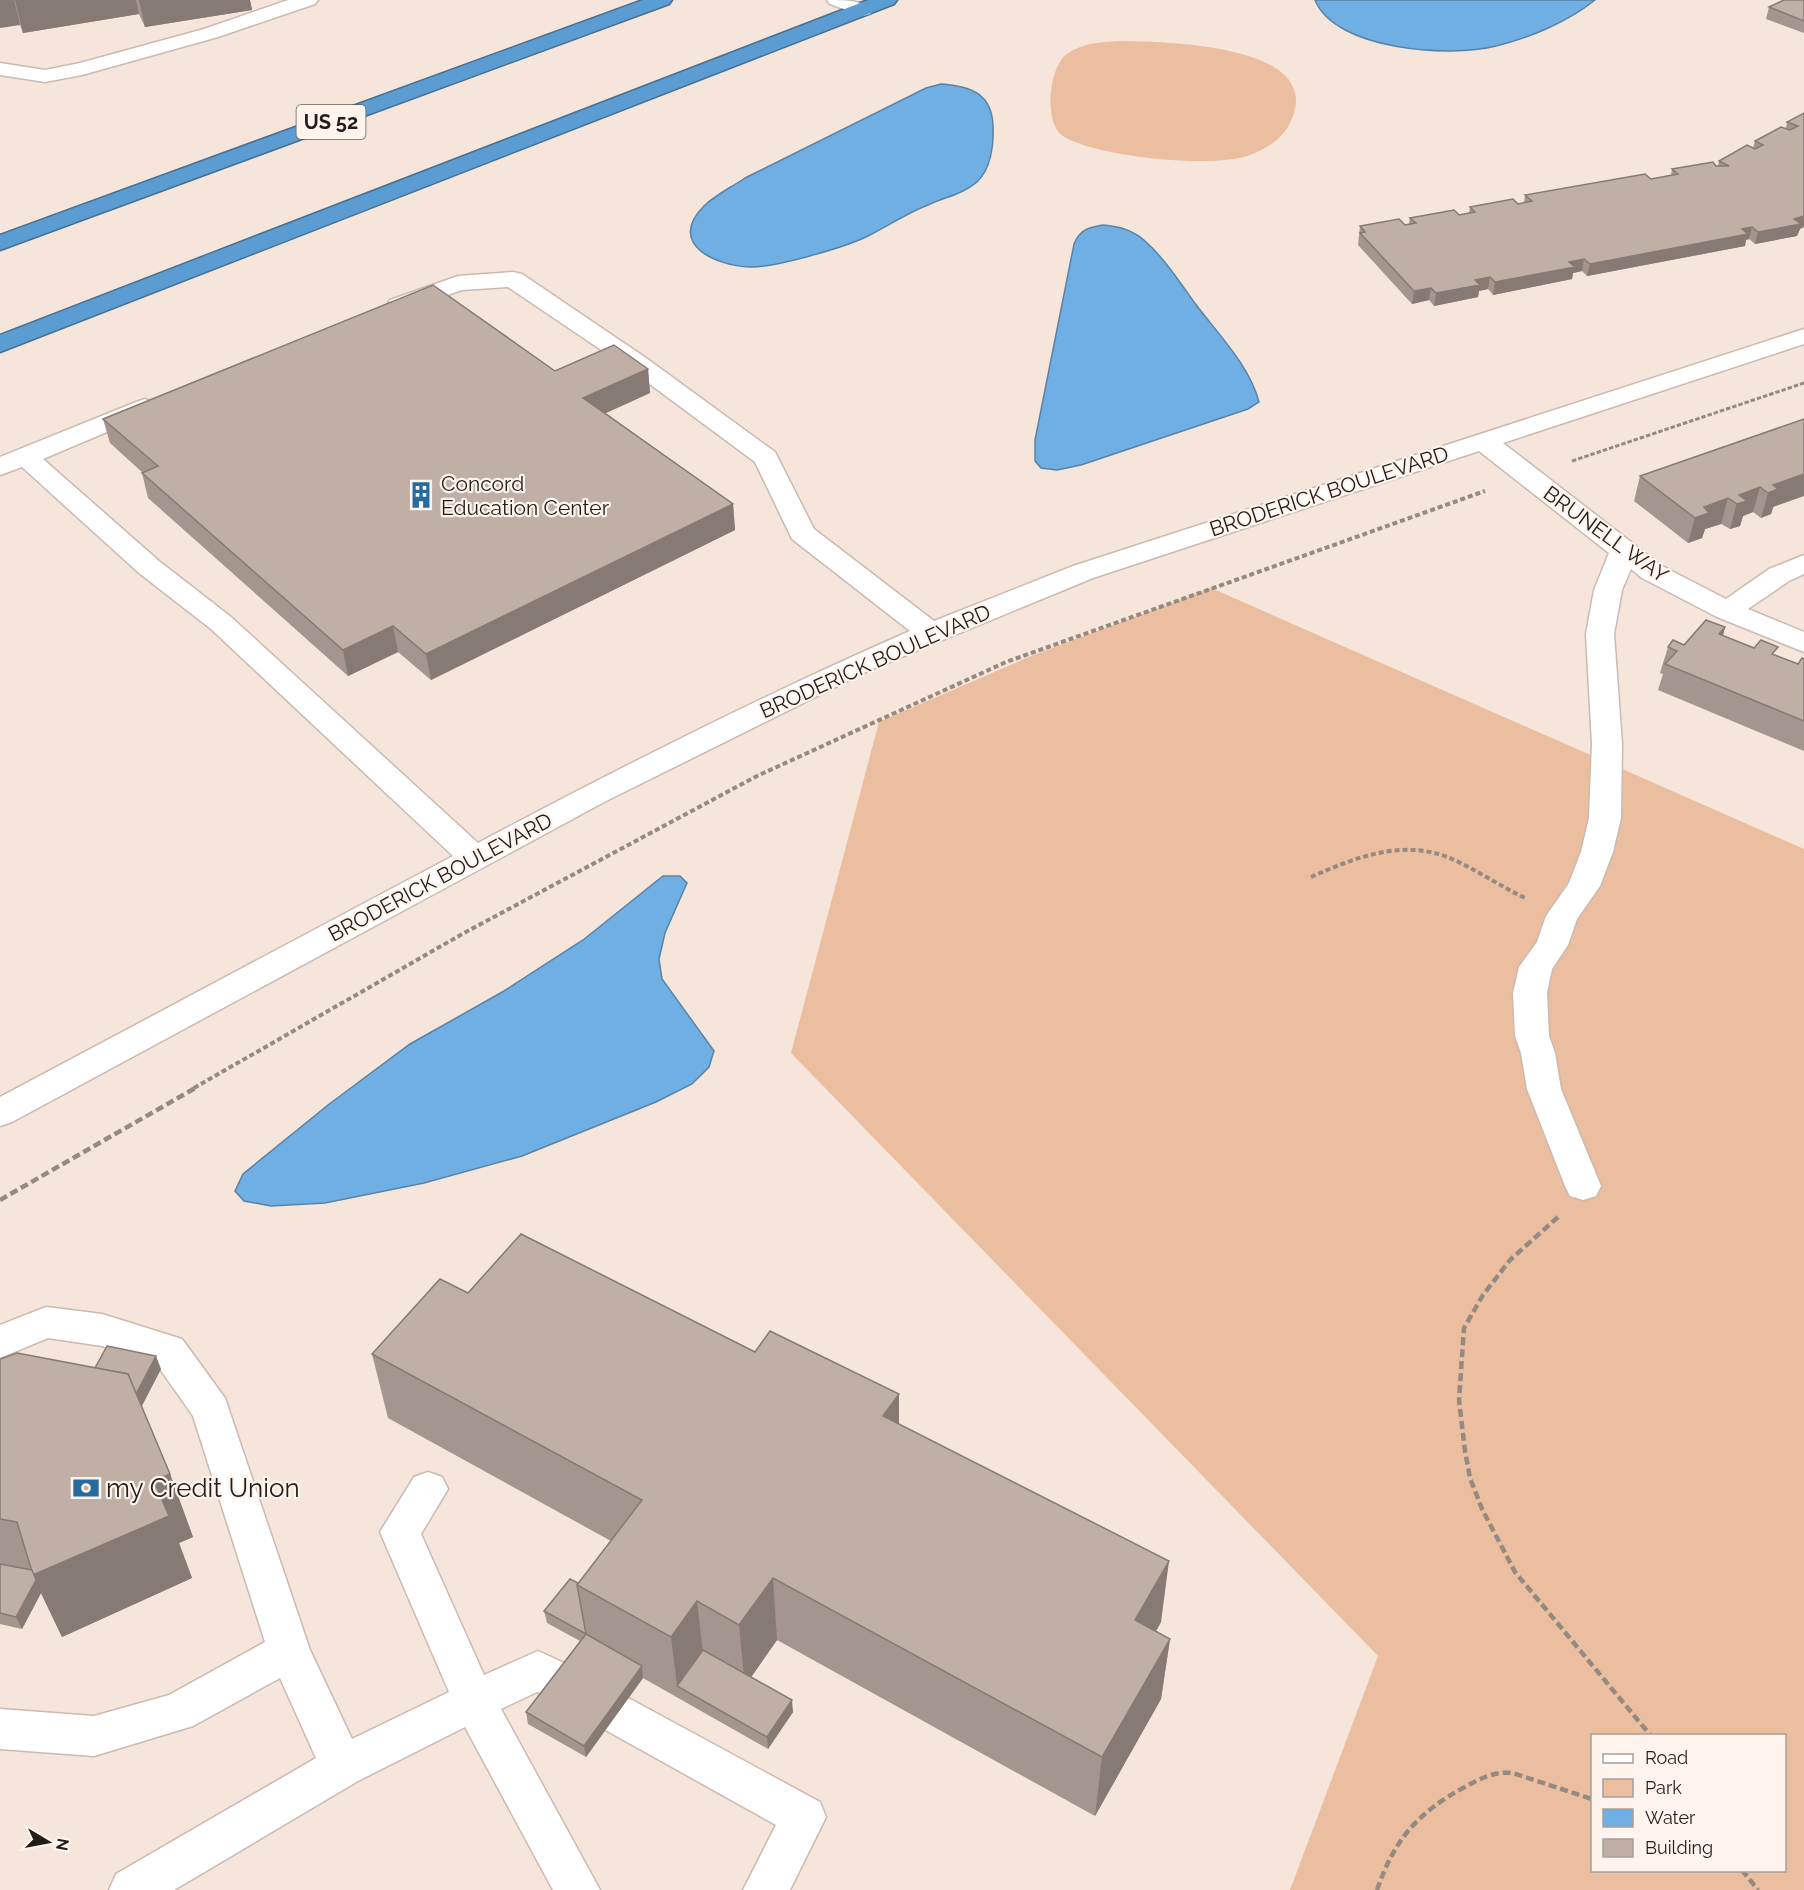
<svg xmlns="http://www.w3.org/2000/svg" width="1804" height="1890" font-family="Raleway,sans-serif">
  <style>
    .green { fill: #ebbe9f; fill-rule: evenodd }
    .water { fill: #70afe3; stroke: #5983a6; stroke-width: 1.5 }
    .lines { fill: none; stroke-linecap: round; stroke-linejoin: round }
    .minor-casing { stroke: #cabab0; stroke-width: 3 }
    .highway-casing { stroke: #477092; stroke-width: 3 }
    .path-far2 { stroke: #958a82; stroke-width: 3; stroke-dasharray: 4.5 2; stroke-linecap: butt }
    .path-far1 { stroke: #958a82; stroke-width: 4; stroke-dasharray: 5 3; stroke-linecap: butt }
    .path { stroke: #958a82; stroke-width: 4.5; stroke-dasharray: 8 4; stroke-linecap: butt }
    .minor { fill: #fff; fill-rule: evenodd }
    .highway { fill: #5b9dd3; fill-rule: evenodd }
    .wall { fill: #a4968e }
    .shaded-wall { fill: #867a74 }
    .building { fill: #bfafa5; stroke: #867a74; stroke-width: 1.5 }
    .labels { text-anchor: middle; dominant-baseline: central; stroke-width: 4.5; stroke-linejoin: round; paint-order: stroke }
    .shield { fill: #fef4ed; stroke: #645e59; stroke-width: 1.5 }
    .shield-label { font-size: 20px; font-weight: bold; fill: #221d19 }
    .poi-label { font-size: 21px; fill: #221d19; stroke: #fef4ed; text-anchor: start }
    .street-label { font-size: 21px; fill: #221d19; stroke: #fef4ed }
    .near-poi-label { font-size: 26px; fill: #221d19; stroke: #fef4ed; text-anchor: start }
  </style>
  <rect width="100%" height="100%" fill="#f5e5da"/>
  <!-- green -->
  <g class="green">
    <path d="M 1119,41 C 1163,42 1332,43 1289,125 C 1281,140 1265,149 1250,155 C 1214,169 1095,157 1063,136 C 1043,124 1049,66 1067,54 C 1083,43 1100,42 1119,41 Z"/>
    <path d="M 1211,588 L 1804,849 L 1804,1890 L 1290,1890 L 1378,1656 L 791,1053 L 879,722 L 1031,656 ZM 1592,1736 L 1784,1736 L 1784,1870 L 1592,1870 Z"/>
  </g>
  <!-- water -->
  <g class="water">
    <path d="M 1315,0 L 1595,0 C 1568,22 1529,38 1496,46 C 1450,58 1335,50 1315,0 Z"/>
    <path d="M 941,84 C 970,86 992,93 993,126 C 994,144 991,169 977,182 C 963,194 945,197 928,205 C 907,213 888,226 868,236 C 846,247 774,268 750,267 C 716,266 666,244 704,206 C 715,195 732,187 745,178 L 926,88 Z"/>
    <path d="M 1103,225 C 1118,226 1133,230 1145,241 C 1164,258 1179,281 1194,302 C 1216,332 1249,364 1259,402 L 1248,409 L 1081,465 L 1057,470 L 1041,468 L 1035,461 L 1035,440 L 1074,244 C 1080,229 1088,228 1103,225 Z"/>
    <polygon points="663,876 680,876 687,883 665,933 659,959 662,979 714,1051 709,1067 692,1084 656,1102 522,1156 424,1183 325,1203 271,1206 244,1201 235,1191 243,1174 328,1105 410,1044 504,991 583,940"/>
  </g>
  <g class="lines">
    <defs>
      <g id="minor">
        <polygon points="288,0 318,0 315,4 218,37 82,75 45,82 0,75 0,63 45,70 80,63 204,29"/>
        <path d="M 827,0 C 841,0 864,0 873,10 L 870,14 L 863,16 L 830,4 Z"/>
        <path d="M 513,272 L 522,274 L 646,358 L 775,452 L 814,529 L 934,621 L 1073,566 L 1804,329 L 1804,344 L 1503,443 L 1662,566 L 1726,599 L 1769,569 L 1804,555 L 1804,574 L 1789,581 L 1748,609 L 1804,632 L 1804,652 L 1717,617 L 1642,578 L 1631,569 L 1622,590 L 1614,634 L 1622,744 L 1621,818 L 1613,852 L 1600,886 L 1577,919 L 1568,945 L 1552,969 L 1547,993 L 1549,1036 L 1555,1053 L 1561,1089 L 1601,1186 L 1596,1196 L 1583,1200 L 1570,1196 L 1565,1186 L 1527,1089 L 1521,1053 L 1515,1036 L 1513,993 L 1519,967 L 1537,942 L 1546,916 L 1569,883 L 1581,852 L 1589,818 L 1592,744 L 1586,634 L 1594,590 L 1609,553 L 1479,451 L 1093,578 L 870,670 L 606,801 L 12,1122 L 0,1126 L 0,1097 L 453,856 L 211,629 L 139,573 L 22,467 L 0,475 L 0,457 L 136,402 L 145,399 L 154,402 L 158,407 L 154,412 L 43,459 L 159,561 L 231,617 L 478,843 C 619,768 763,695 910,631 L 792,539 L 755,462 L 628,368 L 508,287 L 462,290 L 399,312 L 390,310 L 387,305 L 390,300 L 458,276 Z"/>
        <polygon points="46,1307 102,1314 182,1339 225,1398 310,1650 352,1739 449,1692 380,1532 414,1477 428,1472 442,1477 448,1489 421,1534 484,1675 538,1651 575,1668 581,1682 575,1696 560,1702 537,1692 501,1709 600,1890 553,1890 465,1727 358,1781 174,1890 109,1890 116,1874 316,1758 280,1678 193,1726 94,1756 0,1749 0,1709 94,1716 169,1695 265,1642 193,1416 155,1362 102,1346 48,1338 0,1358 0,1325"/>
        <polygon points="617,1694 632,1700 820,1802 826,1817 790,1890 743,1890 776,1825 602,1728 595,1714 602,1700"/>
      </g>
      <g id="highway">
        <polygon points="643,0 672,0 669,4 0,250 0,235"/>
        <polygon points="868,0 897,0 894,4 0,352 0,335"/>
      </g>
    </defs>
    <!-- minor casing -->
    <use href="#minor" class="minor-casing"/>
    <!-- highway casing -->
    <use href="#highway" class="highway-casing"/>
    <!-- path-far2 -->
    <polyline class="path-far2" points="1572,461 1804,383"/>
    <!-- path-far1 -->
    <g class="path-far1">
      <path d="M 1311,877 C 1356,857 1404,838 1452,859 C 1477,870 1500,886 1525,898"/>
      <polyline points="194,1088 464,933 757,776 1006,662 1485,491"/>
    </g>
    <!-- path -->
    <g class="path">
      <polyline points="0,1200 197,1087"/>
      <polyline points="1558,1217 1510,1260 1483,1295 1464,1328 1459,1400 1465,1451 1470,1478 1482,1509 1515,1572 1651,1736"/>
      <polyline points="1742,1870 1758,1890"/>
      <path d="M 1377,1890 C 1394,1840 1418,1812 1465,1787 C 1481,1778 1495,1771 1513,1773 L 1592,1799"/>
    </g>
    <!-- minor -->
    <use href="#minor" class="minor"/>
    <!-- highway -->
    <use href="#highway" class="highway"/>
  </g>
  <!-- wall -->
  <g class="wall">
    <polygon points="0,0 250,0 252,10 145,27 139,14 23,33 20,25"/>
    <polygon points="1804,0 1804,33 1766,19 1769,7"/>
    <polygon points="1804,113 1800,229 1797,236 1755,244 1749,239 1746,240 1745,246 1587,276 1582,271 1573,273 1572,279 1493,295 1488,289 1479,291 1478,297 1434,306 1429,300 1412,304 1358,245 1360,226 1409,224 1410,218 1459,215 1469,213 1470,207 1524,203 1525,195 1651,179 1671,175 1672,169 1718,166 1719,161 1753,148 1755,141 1786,128 1787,122"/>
    <polygon points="648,369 650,393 606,413 733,504 735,530 431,680 398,652 348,676 148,498 142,473 143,473 110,443 103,419"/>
    <polygon points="1804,419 1771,514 1761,518 1753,512 1743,516 1740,526 1730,529 1721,524 1705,529 1702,538 1688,543 1634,501 1640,476"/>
    <polygon points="1725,627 1723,636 1754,648 1798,664 1804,659 1804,751 1658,690 1663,674 1660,673 1668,647 1684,645"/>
    <polygon points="468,1293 899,1424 1161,1622 1156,1631 1170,1639 1161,1699 1095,1816 777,1640 751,1677 793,1712 768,1749 643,1678 586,1757 528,1724 526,1712 580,1641 547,1623 544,1611 578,1583 611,1541 388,1418 372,1354"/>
    <polygon points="0,1359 95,1368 161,1369 141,1406 170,1474 193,1537 179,1543 192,1578 62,1637 41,1593 22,1629 0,1624"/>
  </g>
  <!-- shaded-wall -->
  <g class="shaded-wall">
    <polygon points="0,0 14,0 20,25 0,28"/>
    <polygon points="15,0 136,0 139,14 23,33"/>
    <polygon points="139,0 250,0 252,10 145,27"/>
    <polygon points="1804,216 1804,227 1800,229 1797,236 1755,244 1758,232"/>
    <polygon points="1752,227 1749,239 1746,240 1745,246 1587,276 1590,264"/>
    <polygon points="1584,259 1582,271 1573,273 1572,279 1493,295 1495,282 1569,262"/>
    <polygon points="1490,277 1488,289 1479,291 1478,297 1434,306 1436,293 1475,280"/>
    <polygon points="1431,288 1429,300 1412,304 1414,291"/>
    <polygon points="648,369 650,393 586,422 583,398"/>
    <polygon points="1804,474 1804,496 1773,507 1771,514 1761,518 1768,493 1773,485"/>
    <polygon points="1760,487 1753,512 1743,516 1740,526 1730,529 1739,495"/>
    <polygon points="1728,498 1721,524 1705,529 1702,538 1688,543 1695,518 1704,507"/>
    <polygon points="733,504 735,530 431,680 426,654"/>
    <polygon points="393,626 398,652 348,676 343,650"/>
    <polygon points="1725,627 1718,653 1719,634"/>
    <polygon points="156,1356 161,1369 128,1433 123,1420"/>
    <polygon points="899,1394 899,1458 883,1416"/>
    <polygon points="170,1474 193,1537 179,1543 192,1578 62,1637 41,1593 22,1629 16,1617 33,1575 154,1481"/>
    <polygon points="1169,1561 1161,1622 1127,1681 1135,1620"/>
    <polygon points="773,1578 777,1640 745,1686 739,1625"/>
    <polygon points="697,1601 704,1662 677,1686 671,1637"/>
    <polygon points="1170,1639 1161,1699 1095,1816 1102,1757"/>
    <polygon points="642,1666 643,1678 586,1757 584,1746"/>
    <polygon points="792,1700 793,1712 768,1749 767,1737"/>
  </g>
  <!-- building -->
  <g class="building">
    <polygon points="1784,0 1804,0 1804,21 1769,7"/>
    <polygon points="1804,113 1804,216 1794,219 1801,224 1758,232 1752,227 1742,229 1748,234 1590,264 1584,259 1569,262 1575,267 1495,282 1490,277 1475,280 1480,285 1436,293 1431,288 1414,291 1360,233 1365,232 1360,226 1399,219 1405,225 1416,223 1410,218 1454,210 1459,215 1475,212 1470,207 1513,199 1518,204 1532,201 1525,195 1645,174 1651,179 1678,174 1672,169 1713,162 1716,166 1729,166 1719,161 1747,145 1755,149 1763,145 1755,141 1781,127 1790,130 1798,126 1787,122"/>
    <polygon points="433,285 555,371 614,345 648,369 583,398 733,504 426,654 393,626 343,650 142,473 158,466 103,419"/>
    <polygon points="1804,419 1804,474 1773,485 1778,489 1768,493 1760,487 1739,495 1747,501 1737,504 1728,498 1704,507 1709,513 1695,518 1640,476"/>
    <polygon points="1706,620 1725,627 1719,634 1754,648 1761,640 1778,647 1772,654 1798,664 1802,658 1804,659 1804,721 1665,664 1677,651 1668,647 1673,640 1684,645"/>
    <polygon points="521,1234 755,1352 770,1331 899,1394 883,1416 1169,1561 1135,1620 1170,1639 1102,1757 773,1578 739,1625 697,1601 671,1637 577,1585 642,1500 372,1354 440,1279 468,1293"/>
    <polygon points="107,1346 156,1356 136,1394 128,1374 95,1368"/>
    <polygon points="17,1353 128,1374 170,1474 154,1481 169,1516 33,1575 17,1522 0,1519 0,1359"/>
    <polygon points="0,1564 32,1570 36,1580 16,1617 0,1613"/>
    <polygon points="570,1579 578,1583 577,1585 586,1634 544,1611"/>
    <polygon points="586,1634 642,1666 584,1746 526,1712"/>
    <polygon points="703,1650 792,1700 767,1737 677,1686"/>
  </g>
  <!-- icons -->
  <defs>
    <symbol id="building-bare" viewBox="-9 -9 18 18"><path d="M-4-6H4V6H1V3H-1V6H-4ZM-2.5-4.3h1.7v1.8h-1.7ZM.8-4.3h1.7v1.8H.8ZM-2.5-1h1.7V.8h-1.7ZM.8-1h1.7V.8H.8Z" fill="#256b9f" stroke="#fef4ed" stroke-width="2.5" paint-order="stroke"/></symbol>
    <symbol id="bank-bare" viewBox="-9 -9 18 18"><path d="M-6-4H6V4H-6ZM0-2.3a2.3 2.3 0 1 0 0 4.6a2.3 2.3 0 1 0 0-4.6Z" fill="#256b9f" stroke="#fef4ed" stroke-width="2.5" paint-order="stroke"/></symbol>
  </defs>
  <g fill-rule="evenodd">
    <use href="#building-bare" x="402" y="476" width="38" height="38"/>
    <use href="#bank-bare" x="67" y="1469" width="38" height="38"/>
  </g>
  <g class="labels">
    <!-- shield labels -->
    <rect class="shield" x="296.5" y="105" width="69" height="34" rx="4.5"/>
    <g class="shield-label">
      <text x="331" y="122">US 52</text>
    </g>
    <!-- poi labels -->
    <g class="poi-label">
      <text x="441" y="483">Concord<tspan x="441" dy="24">Education Center</tspan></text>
    </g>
    <!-- street labels -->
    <g class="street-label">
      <text transform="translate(1329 491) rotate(-18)">BRODERICK BOULEVARD</text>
      <text transform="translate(1606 534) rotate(36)">BRUNELL WAY</text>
      <text transform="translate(875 661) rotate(-24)">BRODERICK BOULEVARD</text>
      <text transform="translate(440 877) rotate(-28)">BRODERICK BOULEVARD</text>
    </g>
    <!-- near-poi labels -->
    <g class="near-poi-label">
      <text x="106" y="1488">my Credit Union</text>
    </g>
  </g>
  <!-- legend -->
  <rect x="1591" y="1734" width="195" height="138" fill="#fef4ed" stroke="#a69e98" stroke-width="1.5"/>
  <rect x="1603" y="1754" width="30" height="9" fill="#ffffff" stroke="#a69e98" stroke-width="1.5"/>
  <text x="1645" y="1764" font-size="18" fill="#221d19">Road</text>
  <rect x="1603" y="1779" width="30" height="18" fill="#ebbe9f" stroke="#a69e98" stroke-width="1.5"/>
  <text x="1645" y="1794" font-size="18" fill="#221d19">Park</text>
  <rect x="1603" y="1809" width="30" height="18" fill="#70afe3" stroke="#a69e98" stroke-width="1.5"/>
  <text x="1645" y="1824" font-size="18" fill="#221d19">Water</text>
  <rect x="1603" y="1839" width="30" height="18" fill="#bfafa5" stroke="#a69e98" stroke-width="1.5"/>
  <text x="1645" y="1854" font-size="18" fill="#221d19">Building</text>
  <!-- north arrow -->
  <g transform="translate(48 1842) rotate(100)" stroke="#fef4ed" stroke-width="4.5" paint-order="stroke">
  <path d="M0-4.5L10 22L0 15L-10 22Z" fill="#221d19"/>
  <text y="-9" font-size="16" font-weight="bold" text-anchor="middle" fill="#221d19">N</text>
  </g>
</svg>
